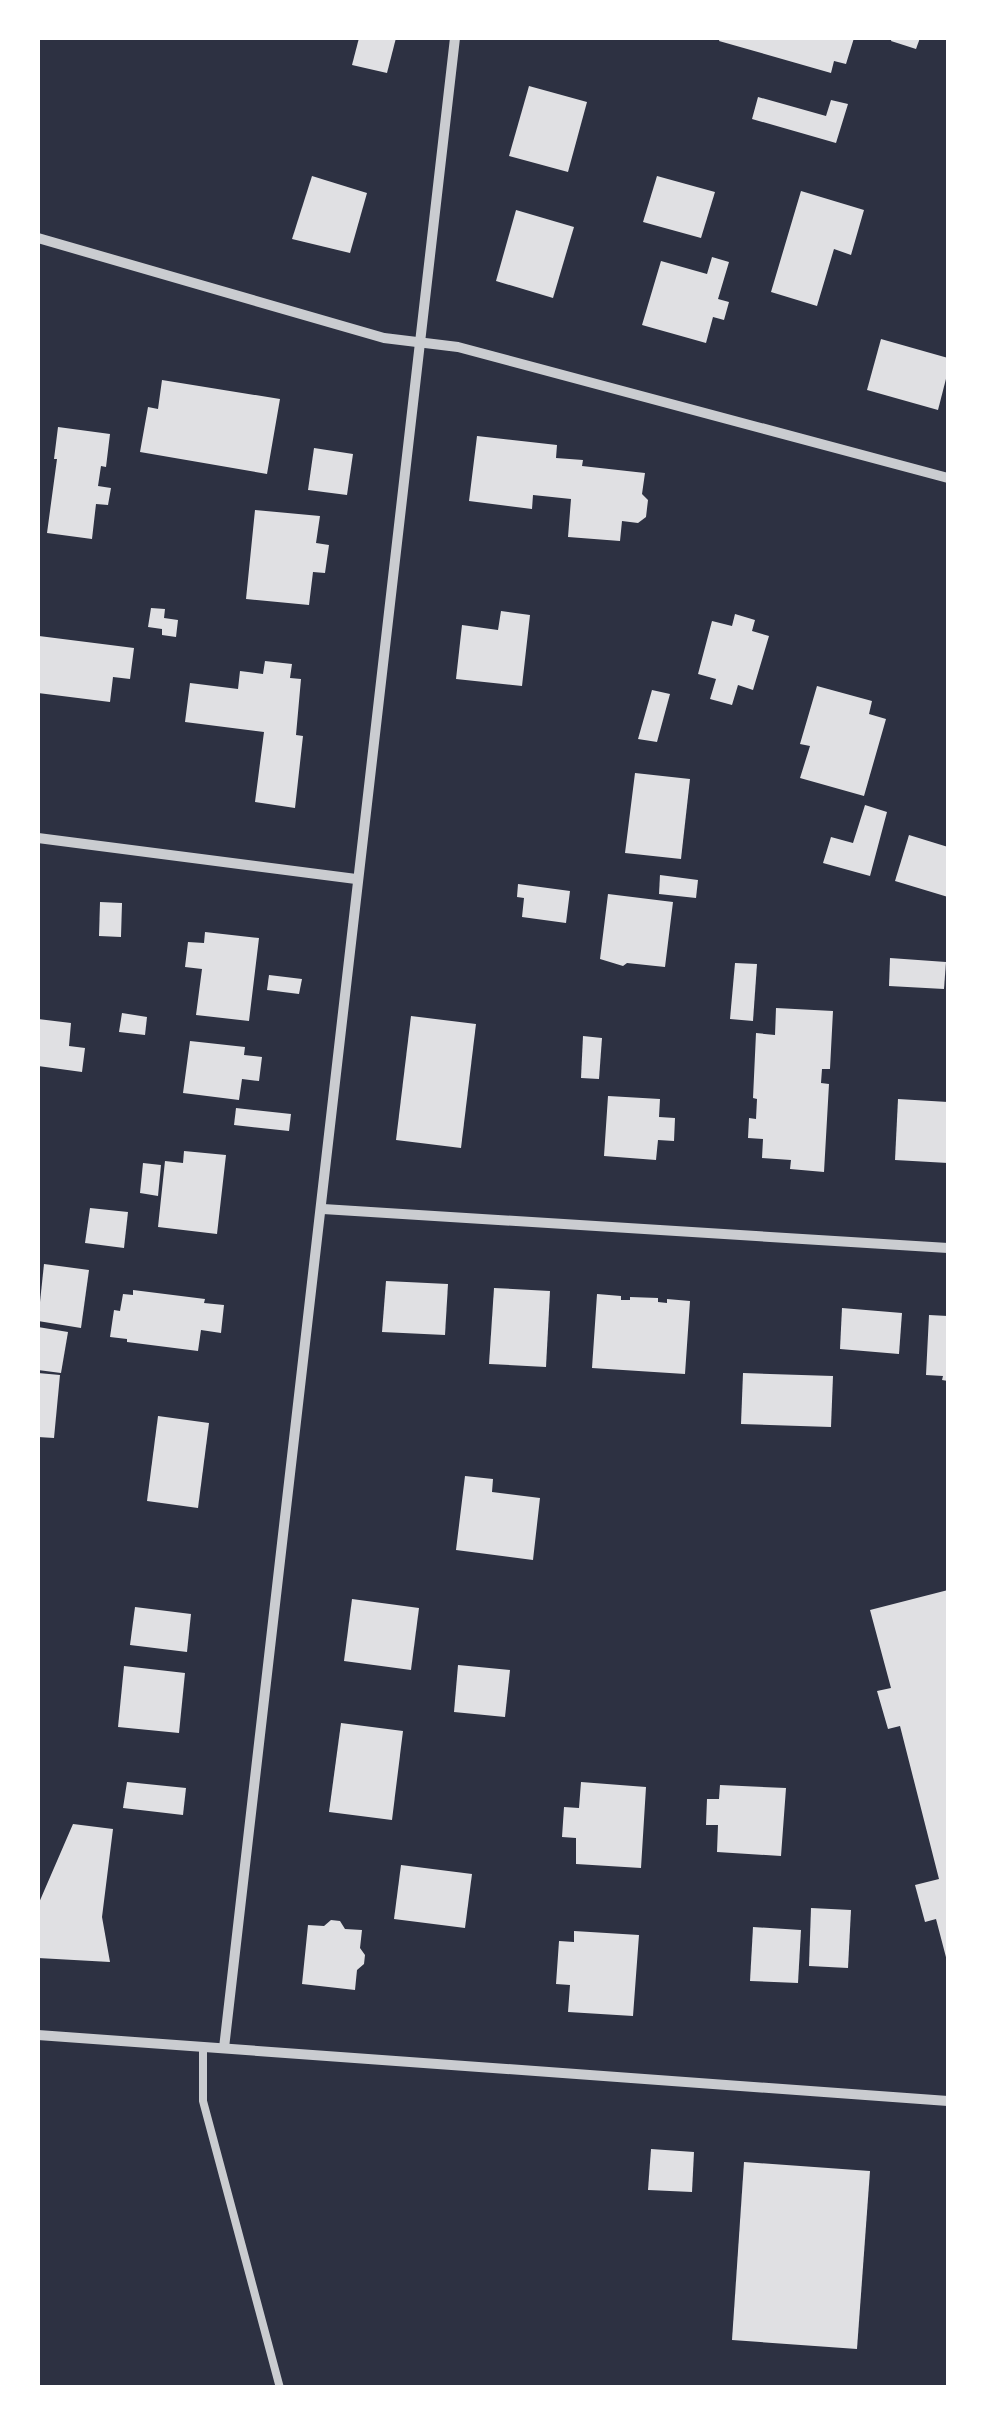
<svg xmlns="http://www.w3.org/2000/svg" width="986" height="2425" font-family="Barlow,sans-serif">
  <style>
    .building { fill: #e0e0e3 }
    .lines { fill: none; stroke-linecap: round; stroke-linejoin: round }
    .service { stroke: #caccd0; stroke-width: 8 }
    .minor { stroke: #caccd0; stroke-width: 10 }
  </style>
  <rect width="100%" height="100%" fill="#2d3142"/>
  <!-- building -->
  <g class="building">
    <polygon points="359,38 396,38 387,73 352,65"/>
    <polygon points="720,38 854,38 846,64 834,61 831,73 719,41"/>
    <polygon points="892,38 920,38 916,49 891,41"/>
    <polygon points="529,86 587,102 568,172 509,156"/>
    <polygon points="758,97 826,116 831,100 848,104 836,143 752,119"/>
    <polygon points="312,176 367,193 350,253 292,239"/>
    <polygon points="657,176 715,192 701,238 643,222"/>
    <polygon points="801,191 864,210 851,255 834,249 817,306 771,292"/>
    <polygon points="516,210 574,227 553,298 496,281"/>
    <polygon points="712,257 729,262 718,299 729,302 724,320 713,317 706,343 642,325 661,261 707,274"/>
    <polygon points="881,339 948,358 948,371 938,410 867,390"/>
    <polygon points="162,380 280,399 267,474 140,452 148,407 158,409"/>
    <polygon points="58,427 110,434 106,467 101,466 98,486 111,488 108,505 96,504 92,539 47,533 57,459 54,459"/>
    <polygon points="477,436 557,445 556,458 583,460 582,466 645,473 642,494 648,500 646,517 638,523 622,521 620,541 568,537 571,499 533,495 532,509 469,501"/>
    <polygon points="314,448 353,454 347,495 308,490"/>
    <polygon points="255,510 320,516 316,543 329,545 325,573 313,572 309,605 246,599"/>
    <polygon points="151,608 165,609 164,618 178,620 176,637 162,635 162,629 148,627"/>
    <polygon points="501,611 530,615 522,686 456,679 462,625 498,630"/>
    <polygon points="735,614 755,620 752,631 769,636 753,690 738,685 732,705 710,699 716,679 698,674 712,621 732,626"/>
    <polygon points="39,636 134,648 130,679 113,677 110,702 38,693"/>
    <polygon points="265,661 292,664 290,678 301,679 296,735 303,736 295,808 255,802 264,732 185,722 190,683 238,689 240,671 263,674"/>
    <polygon points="817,686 872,701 869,714 886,719 864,796 800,778 810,746 800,744"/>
    <polygon points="652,690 670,694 657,742 638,739"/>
    <polygon points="635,773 690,779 681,859 625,853"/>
    <polygon points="865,805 887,812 870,876 823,863 831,837 853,843"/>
    <polygon points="909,835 948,847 948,897 895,881"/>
    <polygon points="660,875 698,880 696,898 659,894"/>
    <polygon points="518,884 570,891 566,923 522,917 524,898 517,897"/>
    <polygon points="608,894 673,902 665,967 627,963 623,966 600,959"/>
    <polygon points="100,902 122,903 121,937 99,936"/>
    <polygon points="205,932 259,938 249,1021 196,1015 202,969 185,967 188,942 204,943"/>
    <polygon points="890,958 946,962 944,989 889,986"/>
    <polygon points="735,963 757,964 753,1021 730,1019"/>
    <polygon points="269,975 302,979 299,994 267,990"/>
    <polygon points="776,1008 833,1011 830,1069 822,1069 821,1083 829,1084 824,1172 790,1169 791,1160 762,1158 763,1139 748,1138 749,1118 756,1119 757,1099 753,1098 756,1033 775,1035"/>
    <polygon points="122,1013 147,1017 145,1035 119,1032"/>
    <polygon points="411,1016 476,1024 461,1148 396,1140"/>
    <polygon points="38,1019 71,1023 69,1046 85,1048 82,1072 38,1066"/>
    <polygon points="583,1036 602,1038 599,1079 581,1078"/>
    <polygon points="190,1041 245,1047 244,1055 262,1057 259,1081 242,1079 239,1100 183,1093"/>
    <polygon points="608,1096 660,1099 659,1117 675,1118 674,1141 658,1140 656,1160 604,1156"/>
    <polygon points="898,1099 948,1102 948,1163 895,1160"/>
    <polygon points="236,1108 291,1114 289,1131 234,1125"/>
    <polygon points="184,1151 226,1155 217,1234 158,1227 165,1161 183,1163"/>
    <polygon points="143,1163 161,1165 158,1196 140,1193"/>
    <polygon points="90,1208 128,1212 124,1248 85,1243"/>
    <polygon points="44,1264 89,1270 81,1328 38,1321"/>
    <polygon points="386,1281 448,1284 445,1335 382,1332"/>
    <polygon points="494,1288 550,1291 546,1367 489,1364"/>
    <polygon points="133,1290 205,1299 204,1303 224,1305 221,1333 201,1330 198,1351 127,1342 127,1339 110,1337 114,1310 120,1311 123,1294 133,1295"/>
    <polygon points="597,1294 621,1296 621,1300 630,1300 630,1297 658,1298 658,1302 667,1303 667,1299 690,1301 685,1374 592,1368"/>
    <polygon points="842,1308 902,1313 899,1354 840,1349"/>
    <polygon points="929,1315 948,1316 948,1381 942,1380 943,1376 926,1375"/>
    <polygon points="38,1327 68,1332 61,1373 38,1370"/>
    <polygon points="38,1373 60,1375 54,1438 38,1437"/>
    <polygon points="743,1373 833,1376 831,1427 741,1424"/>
    <polygon points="158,1416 209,1423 198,1508 147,1501"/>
    <polygon points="465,1476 493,1479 492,1492 540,1498 533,1560 456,1550"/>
    <polygon points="948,1590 948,1961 947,1961 936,1919 925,1922 915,1885 939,1879 900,1726 888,1729 877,1691 891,1688 870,1610"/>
    <polygon points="352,1599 419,1608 411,1670 344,1661"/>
    <polygon points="135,1607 191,1614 187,1652 130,1645"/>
    <polygon points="458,1665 510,1670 505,1717 454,1712"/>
    <polygon points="124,1666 185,1673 179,1733 118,1727"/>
    <polygon points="341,1723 403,1731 392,1820 329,1812"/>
    <polygon points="127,1782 186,1788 183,1815 123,1808"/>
    <polygon points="581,1782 646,1787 641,1868 576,1864 576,1838 562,1837 564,1807 579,1808"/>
    <polygon points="720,1785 786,1788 781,1856 717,1852 718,1825 706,1825 707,1799 719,1799"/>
    <polygon points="73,1824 113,1829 102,1917 110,1962 38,1958 38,1905"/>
    <polygon points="401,1865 472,1874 465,1928 394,1919"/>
    <polygon points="811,1908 851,1910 848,1968 809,1966"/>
    <polygon points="331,1920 340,1921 345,1929 362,1930 360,1948 365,1955 364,1964 357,1970 355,1990 302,1984 308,1925 324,1926"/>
    <polygon points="753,1927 801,1930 798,1983 750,1981"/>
    <polygon points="574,1931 639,1935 633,2016 568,2012 570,1985 556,1984 559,1941 574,1942"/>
    <polygon points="651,2149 694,2152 692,2192 648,2190"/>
    <polygon points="744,2162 870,2171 857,2349 732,2340"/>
  </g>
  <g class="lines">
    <!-- service -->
    <polyline class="service" points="203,2047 203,2101 280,2388"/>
    <!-- minor -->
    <g class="minor">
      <polyline points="38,238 384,338 458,347 948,478"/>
      <polyline points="38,838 356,879"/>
      <polyline points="323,1209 948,1248"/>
      <polyline points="38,2035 948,2101"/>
      <polyline points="224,2048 455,38"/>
    </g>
  </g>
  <!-- border -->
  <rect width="986" height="2425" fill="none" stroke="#ffffff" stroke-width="80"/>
</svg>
